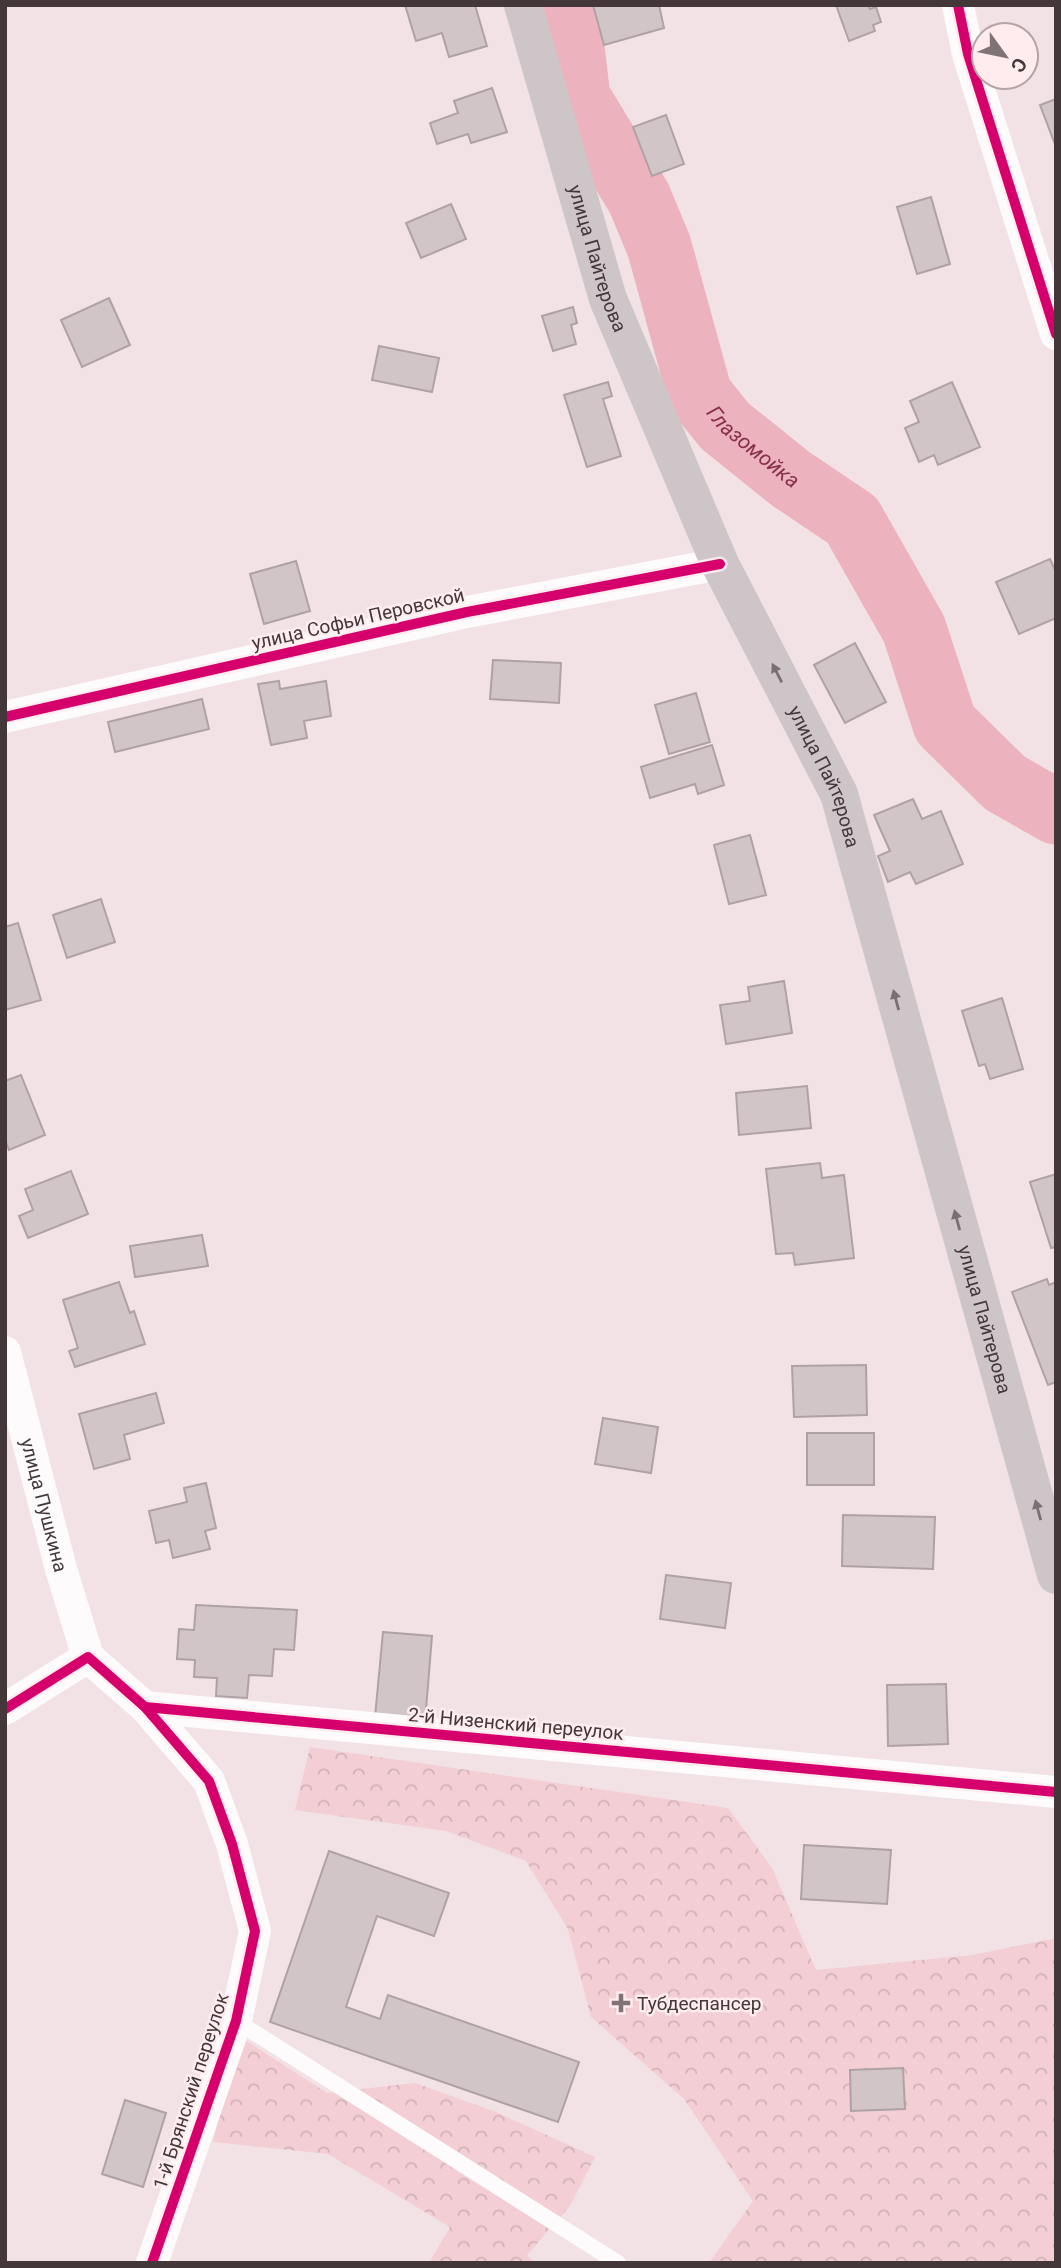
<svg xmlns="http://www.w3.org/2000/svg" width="1061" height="2268" font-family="Roboto,sans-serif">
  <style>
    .forest { fill: url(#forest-crowns) }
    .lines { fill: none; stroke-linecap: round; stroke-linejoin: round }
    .river { stroke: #ecb2be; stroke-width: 65 }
    .building { fill: #d2c5c8; stroke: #afa2a5; stroke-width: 2 }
    .service { stroke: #fdfbfb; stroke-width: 16 }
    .minor { stroke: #fdfbfb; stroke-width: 32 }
    .secondary { stroke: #cdc5c7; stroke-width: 38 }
    .cycleway-casing { stroke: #feecef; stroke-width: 15 }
    .cycleway { stroke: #d6006c; stroke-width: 10 }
    .oneway { fill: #7a7072 }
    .poi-dot { fill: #807375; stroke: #feecef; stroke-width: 2.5 }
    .labels { text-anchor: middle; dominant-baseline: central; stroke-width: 5; stroke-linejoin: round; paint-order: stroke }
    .street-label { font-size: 19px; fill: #433739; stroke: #feecef }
    .poi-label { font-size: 19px; fill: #433739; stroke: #feecef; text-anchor: start }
    .water-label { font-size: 21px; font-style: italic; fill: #882f49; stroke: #feecef }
  </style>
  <defs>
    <pattern id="forest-crowns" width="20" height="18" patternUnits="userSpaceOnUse" patternTransform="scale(1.75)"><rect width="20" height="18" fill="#f3ced5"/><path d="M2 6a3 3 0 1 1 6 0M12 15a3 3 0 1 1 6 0" fill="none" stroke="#d2b2b8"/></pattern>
  </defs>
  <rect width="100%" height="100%" fill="#f2e2e5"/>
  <!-- forest -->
  <g class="forest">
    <polygon points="310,1747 728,1808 772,1868 816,1970 973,1955 1056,1938 1056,2263 709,2263 753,2201 684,2099 591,2017 568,1929 526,1861 446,1831 295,1810"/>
    <polygon points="239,2036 327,2093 415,2083 496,2112 595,2157 570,2206 527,2255 535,2263 429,2263 450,2227 328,2154 213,2142"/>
  </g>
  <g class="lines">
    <!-- river -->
    <path class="river" id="s1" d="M 567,5 L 578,98 L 639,198 L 659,246 L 700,395 L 725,426 L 791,479 L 852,520 L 914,629 L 945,724 L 1005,783 L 1056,812"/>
  </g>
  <!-- building -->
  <g class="building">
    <polygon points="405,5 475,5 487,46 449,57 442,33 416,41"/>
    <polygon points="593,5 659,5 664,28 604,45"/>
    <polygon points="836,5 868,5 870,9 876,7 881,22 873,25 875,31 849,41"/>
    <polygon points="492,88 507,132 471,143 468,134 437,144 430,123 458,113 454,101"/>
    <polygon points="1056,99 1056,147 1040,105"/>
    <polygon points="666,115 684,164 652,176 633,127"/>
    <polygon points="931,197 950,264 917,274 897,207"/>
    <polygon points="451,204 466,239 421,258 406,223"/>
    <polygon points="109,298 130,345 82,367 61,320"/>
    <polygon points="573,307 577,323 571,325 576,344 553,351 542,316"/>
    <polygon points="379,346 439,358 432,392 372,380"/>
    <polygon points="608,382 612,396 603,399 621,456 587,467 564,395"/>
    <polygon points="952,382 980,447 938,465 934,455 919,462 905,428 919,422 910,401"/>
    <polygon points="1050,559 1056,572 1056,618 1019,634 996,582"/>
    <polygon points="296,561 310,611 264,624 250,574"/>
    <polygon points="855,643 886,702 845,723 814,665"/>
    <polygon points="493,660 561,663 559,703 490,699"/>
    <polygon points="279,681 280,689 326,681 331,716 304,721 307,738 271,745 258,684"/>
    <polygon points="696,693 710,742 669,754 655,705"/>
    <polygon points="202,699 209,729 115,752 108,722"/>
    <polygon points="712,745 724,785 698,794 695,784 650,798 641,767"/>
    <polygon points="913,799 922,819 941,811 963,864 916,884 910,872 888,882 878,856 890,851 874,815"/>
    <polygon points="750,835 766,895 729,904 714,845"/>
    <polygon points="101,899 115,942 67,958 53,915"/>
    <polygon points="18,923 41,1000 5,1010 5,927"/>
    <polygon points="784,981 792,1033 726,1044 720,1005 750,1001 748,987"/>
    <polygon points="1002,998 1023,1069 990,1079 985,1064 979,1066 962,1011"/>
    <polygon points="21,1075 45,1135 9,1150 5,1140 5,1081"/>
    <polygon points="807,1086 811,1128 739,1135 736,1093"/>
    <polygon points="820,1163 822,1178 844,1175 854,1258 795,1265 793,1253 776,1254 766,1169"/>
    <polygon points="71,1171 88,1214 28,1238 19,1216 33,1210 25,1189"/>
    <polygon points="1056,1174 1056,1247 1051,1248 1030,1182"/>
    <polygon points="202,1235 208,1266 135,1277 130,1246"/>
    <polygon points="1047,1279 1049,1285 1056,1282 1056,1382 1048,1385 1012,1292"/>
    <polygon points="119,1282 130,1313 134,1311 145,1344 75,1367 69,1351 78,1348 63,1300"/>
    <polygon points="866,1365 867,1415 794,1417 792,1366"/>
    <polygon points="156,1393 164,1423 124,1435 130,1459 94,1469 79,1414"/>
    <polygon points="603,1418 658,1427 651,1473 595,1464"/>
    <rect x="807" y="1433" width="67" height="52"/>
    <polygon points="206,1483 216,1528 205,1531 210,1549 173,1558 169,1540 156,1543 149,1511 187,1502 184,1488"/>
    <polygon points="843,1515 935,1517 933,1569 842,1566"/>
    <polygon points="666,1575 731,1583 725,1628 660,1619"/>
    <polygon points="196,1605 297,1610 294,1650 274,1649 272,1676 249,1675 247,1698 216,1696 217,1678 194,1677 195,1660 177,1659 179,1629 194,1630"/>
    <polygon points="383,1632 432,1636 425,1722 375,1717"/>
    <polygon points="946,1684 948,1744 888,1746 887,1685"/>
    <polygon points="804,1845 891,1850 887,1904 801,1899"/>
    <polygon points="329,1851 449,1893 434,1936 377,1916 346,2007 380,2019 388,1995 579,2062 558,2122 270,2022"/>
    <polygon points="903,2068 905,2109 851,2111 850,2070"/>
    <polygon points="125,2100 166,2113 143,2187 102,2174"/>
  </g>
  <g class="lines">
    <!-- service -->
    <polyline class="service" points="236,2021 618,2263"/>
    <!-- minor -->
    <g class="minor">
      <polyline points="958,5 968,54 1056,334"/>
      <polyline points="5,717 467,612 720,564"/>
      <path id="s2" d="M 5,1352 L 61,1569 L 88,1657"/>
      <polyline points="145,1707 209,1781 232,1844 255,1931 236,2021 152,2263"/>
      <polyline points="5,1709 88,1657 145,1707 1056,1792"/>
    </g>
    <!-- secondary -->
    <path class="secondary" id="s3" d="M 523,5 L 608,299 L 720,564 L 839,794 L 1056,1575"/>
    <defs>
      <g id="cycleway">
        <polyline points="958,5 968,54 1056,334"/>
        <polyline points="5,717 467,612 720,564"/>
        <polyline points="145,1707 209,1781 232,1844 255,1931 236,2021 152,2263"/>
        <polyline points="5,1709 88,1657 145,1707 1056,1792"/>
      </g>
    </defs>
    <!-- cycleway casing -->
    <use href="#cycleway" class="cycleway-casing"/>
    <!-- cycleway -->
    <use href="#cycleway" class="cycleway"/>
  </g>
  <!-- one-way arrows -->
  <defs><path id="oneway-solid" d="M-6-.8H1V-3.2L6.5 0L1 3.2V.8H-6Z" transform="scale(1.75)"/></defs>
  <g class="oneway">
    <use href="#oneway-solid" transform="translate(777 673) rotate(-117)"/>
    <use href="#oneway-solid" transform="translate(896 1000) rotate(-105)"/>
    <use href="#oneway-solid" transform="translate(957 1220) rotate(-105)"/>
    <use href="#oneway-solid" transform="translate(1038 1510) rotate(-105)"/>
  </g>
  <!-- markers -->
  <path class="poi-dot" d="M617.5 1992.5h7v7h7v7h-7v7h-7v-7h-7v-7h7z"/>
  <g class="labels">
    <!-- street labels -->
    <g class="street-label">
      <text stroke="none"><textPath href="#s3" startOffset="264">улица Пайтерова</textPath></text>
      <text transform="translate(358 619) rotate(-13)">улица Софьи Перовской</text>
      <text stroke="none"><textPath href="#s3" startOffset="831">улица Пайтерова</textPath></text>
      <text stroke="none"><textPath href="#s3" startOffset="1398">улица Пайтерова</textPath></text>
      <text stroke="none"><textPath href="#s2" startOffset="158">улица Пушкина</textPath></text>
      <text transform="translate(516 1724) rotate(5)">2-й Низенский переулок</text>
      <text transform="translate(191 2091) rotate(-72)">1-й Брянский переулок</text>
    </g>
    <!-- poi labels -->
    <g class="poi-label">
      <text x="637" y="2003">Тубдеспансер</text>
    </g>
    <!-- water labels -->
    <g class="water-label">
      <text stroke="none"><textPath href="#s1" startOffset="492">Глазомойка</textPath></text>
    </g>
  </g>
  <!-- border -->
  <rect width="1061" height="2268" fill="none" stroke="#433739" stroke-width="14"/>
  <!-- north arrow -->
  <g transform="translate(1005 56) rotate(123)"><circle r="33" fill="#feecef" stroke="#b3a4a6" stroke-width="2"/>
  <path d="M0-5L12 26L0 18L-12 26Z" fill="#807375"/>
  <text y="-10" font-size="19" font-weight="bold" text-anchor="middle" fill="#433739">С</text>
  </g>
</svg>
